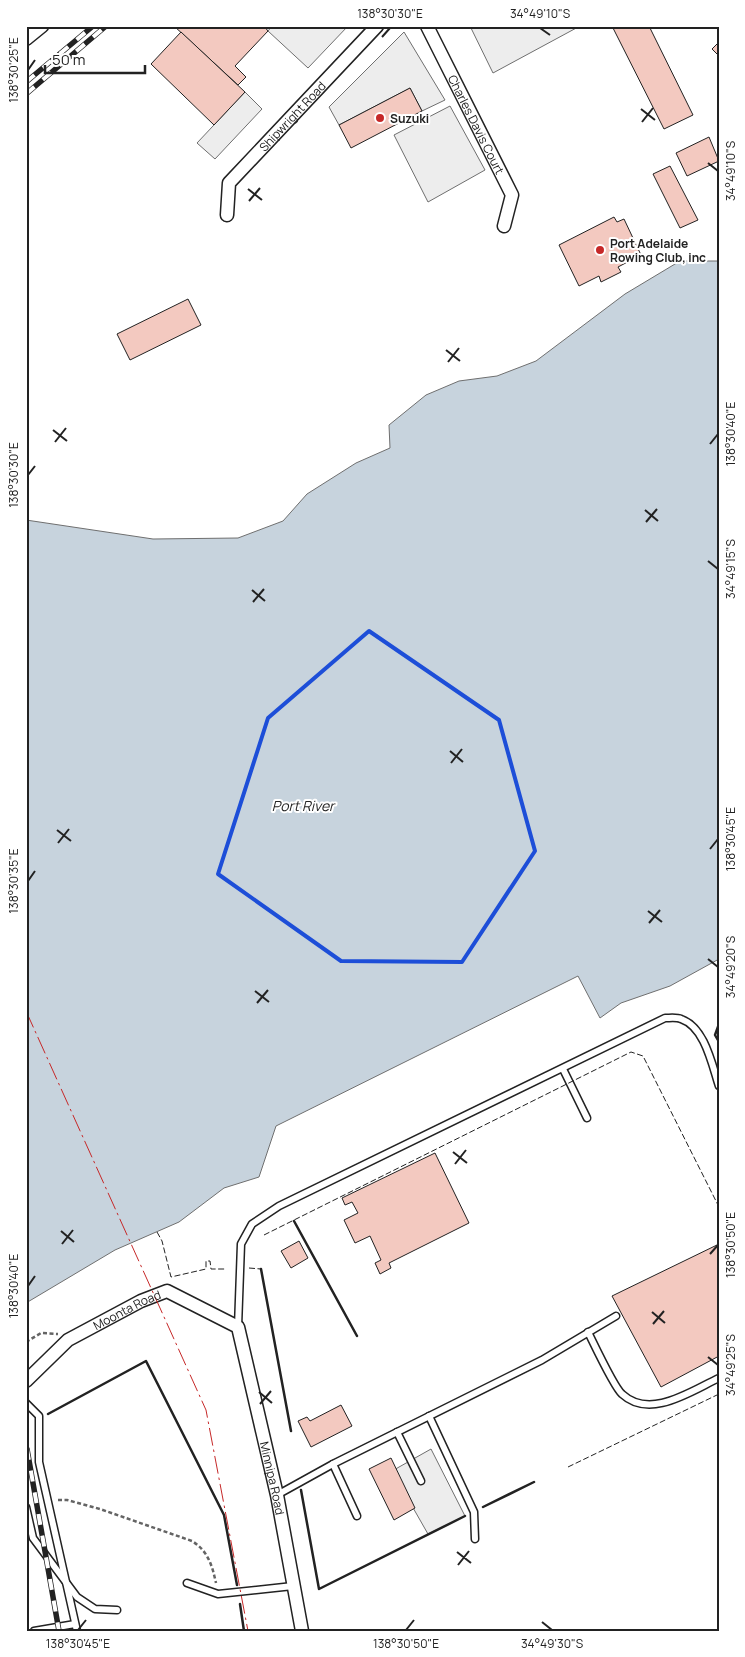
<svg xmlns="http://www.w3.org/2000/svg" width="745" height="1657" font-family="Manrope,sans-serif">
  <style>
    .parking { fill: #ededed; stroke: #6f6f6f }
    .water { fill: #c7d3dd; stroke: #6f6f6f }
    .building { fill: #f3c9c0; stroke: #222 }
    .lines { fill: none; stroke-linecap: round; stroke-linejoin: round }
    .lane-casing { stroke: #222; stroke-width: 9 }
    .street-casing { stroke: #222; stroke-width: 15 }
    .path { stroke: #646464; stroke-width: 2.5; stroke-dasharray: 4 2.5; stroke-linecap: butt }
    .lane { stroke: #fff; stroke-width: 6 }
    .street { stroke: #fff; stroke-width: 12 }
    .rail-casing { stroke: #222; stroke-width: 5.5 }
    .rail { stroke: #fff; stroke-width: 4; stroke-dasharray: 11; stroke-linecap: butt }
    .fence { stroke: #222; stroke-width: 1; stroke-dasharray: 6 2.5; stroke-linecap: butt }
    .wall { stroke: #222; stroke-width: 2.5 }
    .power { stroke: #c62828; stroke-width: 1; stroke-dasharray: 18 4 2.5 4; stroke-linecap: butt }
    .marked { fill: none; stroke: #1d4ed8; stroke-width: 4; stroke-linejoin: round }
    .ticks { fill: none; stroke: #222; stroke-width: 2 }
    .poi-dot { fill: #c62828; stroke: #fff; stroke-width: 2 }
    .labels { text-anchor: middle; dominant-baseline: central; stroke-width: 4; stroke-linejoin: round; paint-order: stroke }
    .street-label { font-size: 12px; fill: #222; stroke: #fff }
    .poi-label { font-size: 12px; font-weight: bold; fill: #222; stroke: #fff; text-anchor: start }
    .water-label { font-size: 14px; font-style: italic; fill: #222; stroke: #fff }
    .neatline { fill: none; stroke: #222; stroke-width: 2 }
    .ticks-label { font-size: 12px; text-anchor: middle; fill: #222 }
  </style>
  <rect width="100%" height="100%" fill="#fff"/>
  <!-- parking -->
  <g class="parking">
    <polygon points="272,26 348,26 308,68 268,31"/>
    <polygon points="470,26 580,26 493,73"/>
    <polygon points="404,32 445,100 422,111 410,88 339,125 329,107"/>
    <polygon points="245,92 262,109 215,159 197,143"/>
    <polygon points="450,106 485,170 428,202 394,135"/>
    <polygon points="431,1449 465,1516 428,1534 392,1471"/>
  </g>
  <!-- water -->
  <polygon class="water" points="680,261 719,261 719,959 670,986 621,1003 600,1018 578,976 276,1126 259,1177 224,1188 179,1222 115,1250 26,1303 26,520 153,539 238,538 283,521 307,494 356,463 390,448 389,425 426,395 459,381 497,376 536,361 625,294"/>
  <!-- building -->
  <g class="building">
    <polygon points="174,26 264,26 268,31 235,66 246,77 238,85"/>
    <polygon points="616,26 649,26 693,115 664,129 613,28"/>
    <polygon points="181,32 245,92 214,125 151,64"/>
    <polygon points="719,42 719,56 712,49"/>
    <polygon points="410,88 422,111 351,148 339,125"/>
    <polygon points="709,137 719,161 687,176 676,153"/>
    <polygon points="670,166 698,220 680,228 653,174"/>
    <polygon points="614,217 617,222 624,219 641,255 618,267 621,272 601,282 599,276 579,286 559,245"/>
    <polygon points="188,299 201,325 130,360 117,334"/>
    <polygon points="435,1153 469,1223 389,1263 391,1268 380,1274 375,1263 381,1260 370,1236 355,1243 344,1220 358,1213 352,1202 345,1205 342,1198"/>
    <polygon points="299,1241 308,1258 291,1268 281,1251"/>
    <polygon points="719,1244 719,1356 661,1387 612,1296"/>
    <polygon points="341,1405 352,1426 311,1447 298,1421 307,1417 310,1421"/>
    <polygon points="391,1458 415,1508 394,1520 369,1469"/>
  </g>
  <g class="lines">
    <defs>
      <g id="lane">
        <polyline points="563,1069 587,1118"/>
        <path d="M 238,1327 L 241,1244 L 252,1224 L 279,1206 L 665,1018 C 670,1018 677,1017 681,1019 C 705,1027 712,1065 719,1086"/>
        <path d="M 588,1332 C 594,1344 614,1387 622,1394 C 650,1420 691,1391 719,1378"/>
        <polyline points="26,1403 39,1416 39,1462 77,1631"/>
        <polyline points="429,1416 474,1512 475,1539"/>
        <polyline points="397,1432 421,1481"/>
        <polyline points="333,1464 357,1516"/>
        <polyline points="277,1495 333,1464 542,1360 616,1316"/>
        <polyline points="26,1507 33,1538 77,1597 95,1609 117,1610"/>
        <polyline points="187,1583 218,1594 293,1586"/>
        <polyline points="34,1631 75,1624"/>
      </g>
      <g id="street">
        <path id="s1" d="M 427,26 L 512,195 L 504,226"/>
        <polyline points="26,39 42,26"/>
        <path id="s2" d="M 227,215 L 229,183 L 377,26"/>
        <path id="s3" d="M 26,1381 L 68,1340 L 141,1301 L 167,1291 L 238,1327 L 277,1495 L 302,1631"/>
      </g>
    </defs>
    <!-- lane casing -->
    <use href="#lane" class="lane-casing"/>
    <!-- street casing -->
    <use href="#street" class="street-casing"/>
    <!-- path -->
    <g class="path">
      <polyline points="26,1342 41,1333 58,1334"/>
      <path d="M 58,1500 L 67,1500 L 100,1509 L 192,1541 C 208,1551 212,1565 216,1583"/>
    </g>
    <!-- lane -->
    <use href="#lane" class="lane"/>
    <!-- street -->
    <use href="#street" class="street"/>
    <defs>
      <g id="rail">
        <polyline points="26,82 93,26"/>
        <polyline points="26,94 106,26"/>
        <polyline points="27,1449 59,1631"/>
      </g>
    </defs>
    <!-- rail casing -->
    <use href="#rail" class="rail-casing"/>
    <!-- rail -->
    <use href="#rail" class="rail"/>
    <!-- fence -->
    <g class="fence">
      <polyline points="157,1232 162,1241 171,1277 206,1269 206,1261 210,1261 211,1269 226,1269"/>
      <polyline points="264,1235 631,1052 643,1056 719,1207"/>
      <polyline points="249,1268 261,1269"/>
      <polyline points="568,1467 719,1394"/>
    </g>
    <!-- wall -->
    <g class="wall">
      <polyline points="719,1024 715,1035 719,1042"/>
      <polyline points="294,1221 357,1336"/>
      <polyline points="261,1269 291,1431"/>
      <polyline points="48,1414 146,1361 224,1515 237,1585"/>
      <polyline points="301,1490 319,1589 465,1516"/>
      <polyline points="483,1507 534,1482"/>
      <polyline points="240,1604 244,1631"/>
    </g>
    <!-- power -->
    <polyline class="power" points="26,1011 206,1410 248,1631"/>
  </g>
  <!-- marked area -->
  <path class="marked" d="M 369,631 L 499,720 L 535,851 L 462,962 L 341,961 L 218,874 L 268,718 Z"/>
  <!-- ticks -->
  <path class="ticks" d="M 540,28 L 550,35M 382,37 L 390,28M 28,70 L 35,60M 641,109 L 655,120M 642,122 L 653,108M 708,163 L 718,171M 248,189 L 262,200M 249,201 L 260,188M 446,350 L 460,361M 448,362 L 459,348M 53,430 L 67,441M 55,442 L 66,428M 710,444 L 718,434M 28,475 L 35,466M 645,510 L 658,521M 646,522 L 657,509M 708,561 L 718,569M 252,590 L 265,601M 253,602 L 264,589M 450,751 L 463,762M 451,763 L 462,749M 57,830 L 71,841M 58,843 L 69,829M 710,849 L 718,839M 28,881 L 35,871M 648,911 L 662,922M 649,923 L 660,910M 708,959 L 718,967M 255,991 L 269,1002M 257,1003 L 268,990M 453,1152 L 467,1163M 455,1164 L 466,1150M 61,1231 L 74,1242M 62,1244 L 73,1230M 710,1254 L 718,1245M 28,1286 L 35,1276M 652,1312 L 665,1323M 653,1324 L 664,1311M 708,1357 L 718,1365M 259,1392 L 272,1403M 260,1404 L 271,1391M 457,1552 L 471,1563M 458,1565 L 469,1551M 542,1622 L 552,1630M 78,1630 L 86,1620M 406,1630 L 414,1620"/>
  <!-- markers -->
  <g class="poi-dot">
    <circle cx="380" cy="118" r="5"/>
    <circle cx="600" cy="250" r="5"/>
  </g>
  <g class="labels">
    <!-- street labels -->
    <g class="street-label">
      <text stroke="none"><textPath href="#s2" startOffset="124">Shipwright Road</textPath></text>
      <text stroke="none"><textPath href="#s1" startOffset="110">Charles Davis Court</textPath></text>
      <text stroke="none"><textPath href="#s3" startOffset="125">Moonta Road</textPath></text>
      <text stroke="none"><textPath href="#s3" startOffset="404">Minnipa Road</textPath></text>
    </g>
    <!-- poi labels -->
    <g class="poi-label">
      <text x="390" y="118">Suzuki</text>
      <text x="610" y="243">Port Adelaide<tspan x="610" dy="14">Rowing Club, inc</tspan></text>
    </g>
    <!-- water labels -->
    <g class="water-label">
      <text x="303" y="805">Port River</text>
    </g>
  </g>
  <!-- border -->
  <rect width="745" height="1657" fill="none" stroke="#ffffff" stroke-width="55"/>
  <!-- scale -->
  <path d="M45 65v8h100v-8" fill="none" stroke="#222222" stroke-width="2.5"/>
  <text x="52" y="65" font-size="15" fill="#222222" stroke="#ffffff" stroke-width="4" paint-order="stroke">50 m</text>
  <rect x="28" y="28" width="690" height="1602" class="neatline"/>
  <g class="ticks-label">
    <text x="390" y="18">138°30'30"E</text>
    <text x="540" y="18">34°49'10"S</text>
    <text transform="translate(14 70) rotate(-90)" y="4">138°30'25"E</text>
    <text transform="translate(731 171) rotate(-90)" y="4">34°49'10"S</text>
    <text transform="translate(731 434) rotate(-90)" y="4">138°30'40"E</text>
    <text transform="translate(14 475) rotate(-90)" y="4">138°30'30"E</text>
    <text transform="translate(731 569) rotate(-90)" y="4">34°49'15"S</text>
    <text transform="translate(731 839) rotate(-90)" y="4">138°30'45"E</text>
    <text transform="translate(14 881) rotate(-90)" y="4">138°30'35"E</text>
    <text transform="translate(731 967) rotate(-90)" y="4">34°49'20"S</text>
    <text transform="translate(731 1245) rotate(-90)" y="4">138°30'50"E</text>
    <text transform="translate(14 1286) rotate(-90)" y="4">138°30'40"E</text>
    <text transform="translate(731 1365) rotate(-90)" y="4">34°49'25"S</text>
    <text x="78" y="1648">138°30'45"E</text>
    <text x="406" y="1648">138°30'50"E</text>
    <text x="552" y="1648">34°49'30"S</text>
  </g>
</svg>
